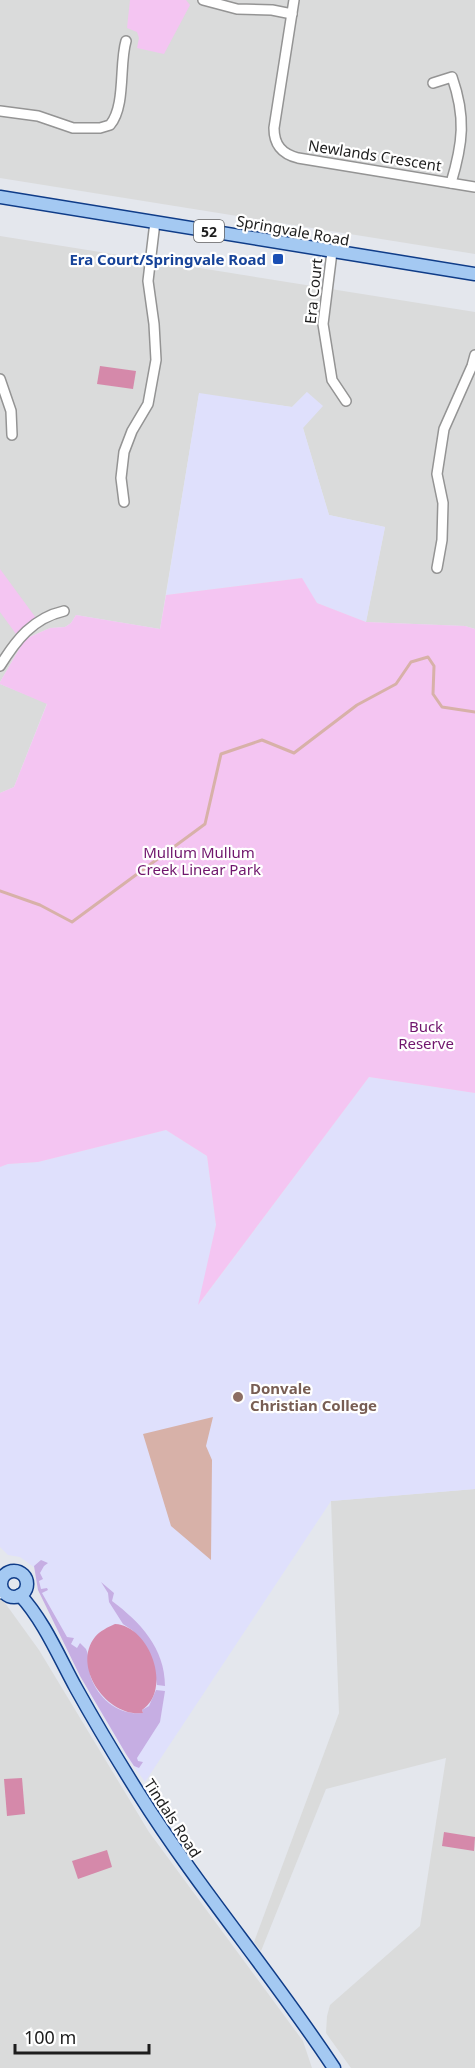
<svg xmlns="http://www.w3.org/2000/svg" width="475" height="2068" font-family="'Noto Sans',sans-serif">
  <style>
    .residential { fill: #dadbdb }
    .education { fill: #dfe0fc }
    .grass { fill: #c6aee3 }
    .park { fill: #f4c5f2 }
    .pitch { fill: #d589aa }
    .water { fill: #d7b1a8 }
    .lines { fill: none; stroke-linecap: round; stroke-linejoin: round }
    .stream { stroke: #d7b1a8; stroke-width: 3 }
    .minor-casing { stroke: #949494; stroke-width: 12 }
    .major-casing { stroke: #0f3c88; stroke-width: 15 }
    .minor { stroke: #fff; stroke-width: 9 }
    .major { stroke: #a4c9f2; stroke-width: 12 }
    .transit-dot { fill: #1a4fb4; stroke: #fff; stroke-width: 2 }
    .education-dot { fill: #8d6e63; stroke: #fff; stroke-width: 2 }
    .labels { text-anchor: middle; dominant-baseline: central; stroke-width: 4.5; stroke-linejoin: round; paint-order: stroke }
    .shield { fill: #fff; stroke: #616161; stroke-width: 1.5 }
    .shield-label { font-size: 14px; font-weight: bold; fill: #1d1d1d }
    .street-label { font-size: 15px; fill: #1d1d1d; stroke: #fff }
    .transit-label { font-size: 15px; font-weight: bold; fill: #164399; stroke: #fff; text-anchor: end }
    .park-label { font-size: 15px; fill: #70166d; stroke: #fff }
    .education-label { font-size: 15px; font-weight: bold; fill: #785e54; stroke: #fff; text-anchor: start }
  </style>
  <rect width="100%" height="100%" fill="#e4e7ed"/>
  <!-- residential -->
  <g class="residential">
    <polygon points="0,0 475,0 475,254 0,178"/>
    <polygon points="0,236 475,312 475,629 465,626 366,622 385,527 329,515 303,428 307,392 292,407 199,394 160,629 76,615 71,623 65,627 50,628 25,639 0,682"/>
    <polygon points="0,684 47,703 14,787 0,793"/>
    <polygon points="475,1489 475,2068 351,2068 326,2033 327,2016 330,2005 420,1926 446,1758 326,1789 261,1951 254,1942 339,1713 331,1501"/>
    <polygon points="0,1596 39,1650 149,1832 303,2041 312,2068 0,2068"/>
  </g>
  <!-- education -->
  <g class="education">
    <polygon points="307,392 323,406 303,428 329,515 385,527 366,622 317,603 301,578 166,595 199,393 292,407"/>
    <polygon points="369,1077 475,1093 475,1489 331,1501 145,1782 130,1761 89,1692 40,1591 39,1571 20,1557 8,1555 0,1547 0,1167 8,1164 38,1162 166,1130 207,1156 216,1225 199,1304"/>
  </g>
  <!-- grass -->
  <g class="grass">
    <path d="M 41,1560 L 48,1563 L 44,1566 L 40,1573 L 43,1579 L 39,1581 L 41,1589 L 47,1588 L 48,1590 L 42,1593 L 67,1637 L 74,1638 L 71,1644 L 77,1648 L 80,1643 C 82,1645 84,1647 86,1649 C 90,1657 88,1669 91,1678 C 99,1699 119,1716 143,1713 L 142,1710 L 149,1706 L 156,1690 L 165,1691 L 160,1722 L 137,1758 L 138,1761 L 143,1762 L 139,1768 L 134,1766 L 126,1754 L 80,1676 L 38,1590 L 34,1566 Z"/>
    <path d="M 101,1582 L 114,1593 L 112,1601 C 140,1622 165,1648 165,1686 L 157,1685 L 153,1662 L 147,1648 L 132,1630 L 123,1624 L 109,1602 L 108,1593 Z"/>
  </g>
  <!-- park -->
  <g class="park">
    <polygon points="130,0 186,0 190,5 164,54 137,48 139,38 137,32 127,28"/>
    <polygon points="0,569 36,618 16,634 0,612"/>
    <polygon points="302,578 317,603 366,622 465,626 475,629 475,1093 369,1077 198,1305 216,1225 207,1156 166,1130 38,1162 8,1164 0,1167 0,793 14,787 47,704 0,684 0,682 25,639 50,628 65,627 71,623 76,615 160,629 166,595"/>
  </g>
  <!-- pitch -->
  <g class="pitch">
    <polygon points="100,366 136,371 133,389 97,384"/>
    <path d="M 115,1624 C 150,1626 173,1690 142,1710 L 143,1713 C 108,1718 71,1667 95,1637 C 100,1631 108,1627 115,1624 Z"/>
    <polygon points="22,1778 25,1814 7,1816 4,1779"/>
    <polygon points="444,1832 475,1837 474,1851 442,1846"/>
    <polygon points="107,1850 112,1867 78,1879 72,1861"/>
  </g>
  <!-- water -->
  <polygon class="water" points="213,1417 206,1446 212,1460 211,1560 171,1526 143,1434"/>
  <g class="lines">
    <!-- stream -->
    <polyline class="stream" points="0,891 40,905 72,922 205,824 221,754 262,740 294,753 357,705 396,684 411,662 428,657 434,666 433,694 442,707 475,712"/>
    <defs>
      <g id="minor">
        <polyline points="203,0 237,9 272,10 292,14"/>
        <path d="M 294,0 L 274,128 C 274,145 282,154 298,158 L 475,187"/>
        <path d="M 433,83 L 452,77 C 466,117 463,143 451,183"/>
        <path d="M 0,111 L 38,116 L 73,128 L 100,128 L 110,125 C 126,106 119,64 126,41"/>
        <polyline points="332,252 323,324 332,380 346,401"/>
        <polyline points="0,379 11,411 12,435"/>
        <polyline points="124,502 121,478 124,452 132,431 148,404 156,360 154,324 148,281 155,222"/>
        <polyline points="437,568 442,540 443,503 437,474 444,429 472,366 475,355"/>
        <path d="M 0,666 C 16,640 33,618 64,611"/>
        <polyline points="0,1594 3,1591"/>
      </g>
      <g id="major">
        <polyline points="0,197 475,274"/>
        <circle cx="14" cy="1584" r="13"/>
        <path d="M 20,1595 C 44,1621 59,1657 76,1688 C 96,1724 117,1759 139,1794 C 199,1889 272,1974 334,2068"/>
      </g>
    </defs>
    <!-- minor casing -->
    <use href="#minor" class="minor-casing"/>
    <!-- major casing -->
    <use href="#major" class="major-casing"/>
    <!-- minor -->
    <use href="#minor" class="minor"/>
    <!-- major -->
    <use href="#major" class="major"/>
  </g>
  <!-- markers -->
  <rect class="transit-dot" x="272" y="253" width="12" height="12" rx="3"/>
  <circle class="education-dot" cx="238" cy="1397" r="6"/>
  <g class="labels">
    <!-- shield labels -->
    <rect class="shield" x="194" y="220" width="30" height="22" rx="4.5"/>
    <g class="shield-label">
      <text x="209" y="231">52</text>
    </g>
    <!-- street labels -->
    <g class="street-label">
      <text transform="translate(375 155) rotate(9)">Newlands Crescent</text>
      <text transform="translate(293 230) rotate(10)">Springvale Road</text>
      <text transform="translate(313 291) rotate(-84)">Era Court</text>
      <text transform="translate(173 1818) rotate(57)">Tindals Road</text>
    </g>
    <!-- transit labels -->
    <g class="transit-label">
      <text x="266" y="259">Era Court/Springvale Road</text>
    </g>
    <!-- park labels -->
    <g class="park-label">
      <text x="199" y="852">Mullum Mullum<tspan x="199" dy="17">Creek Linear Park</tspan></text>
      <text x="426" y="1026">Buck<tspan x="426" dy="17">Reserve</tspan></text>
    </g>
    <!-- education labels -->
    <g class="education-label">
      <text x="250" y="1388">Donvale<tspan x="250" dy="17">Christian College</tspan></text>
    </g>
  </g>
  <!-- scale -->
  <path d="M15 2044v9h134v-9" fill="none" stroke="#1d1d1d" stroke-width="3"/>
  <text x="24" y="2044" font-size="18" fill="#1d1d1d" stroke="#ffffff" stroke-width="4.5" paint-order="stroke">100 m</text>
</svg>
